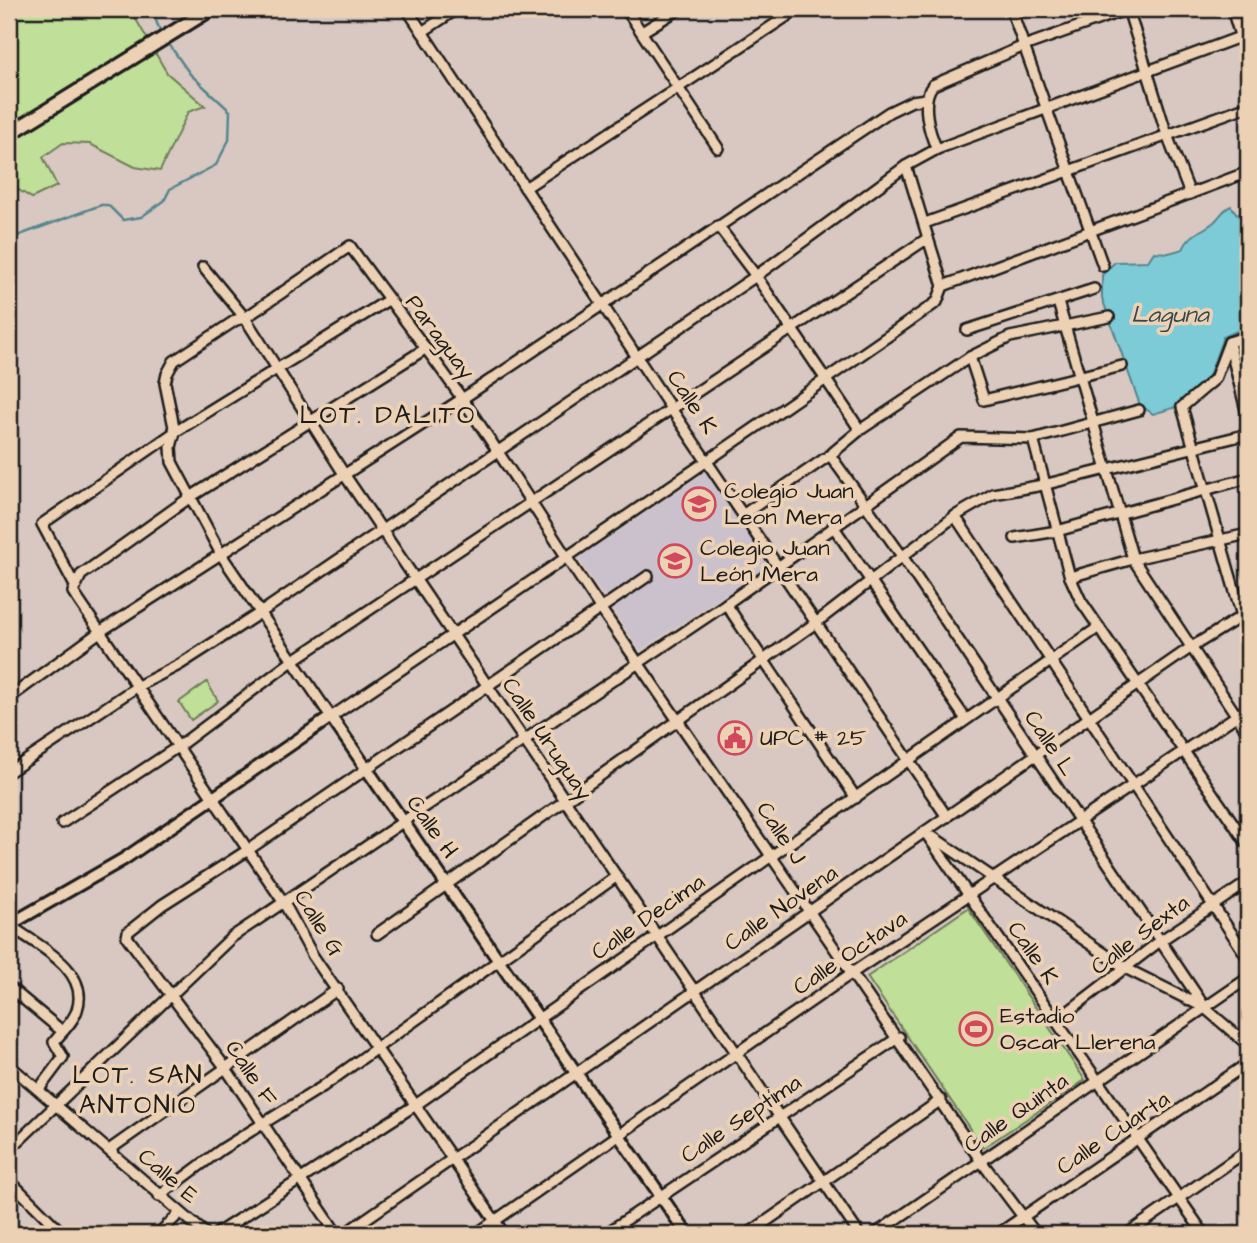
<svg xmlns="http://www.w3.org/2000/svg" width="1257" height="1243" font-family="'Architects Daughter',sans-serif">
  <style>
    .built { fill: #cbc1cc }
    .green { fill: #c0df98; stroke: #6e7e5a; stroke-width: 2 }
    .water { fill: #7bcbd7; stroke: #55858c; stroke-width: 2 }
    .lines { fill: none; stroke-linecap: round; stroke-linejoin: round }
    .stream { stroke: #55858c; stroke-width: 2.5 }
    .minor-casing { stroke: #1c1c1c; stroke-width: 14 }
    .tertiary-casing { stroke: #1c1c1c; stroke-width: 16 }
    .secondary-casing { stroke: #1c1c1c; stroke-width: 18 }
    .minor { stroke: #edd1b4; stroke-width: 9 }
    .tertiary { stroke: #edd1b4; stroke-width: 10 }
    .secondary { stroke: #edd1b4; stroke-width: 12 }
    .labels { text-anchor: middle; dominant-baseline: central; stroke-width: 7; stroke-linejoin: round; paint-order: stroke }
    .street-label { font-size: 23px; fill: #1c1c1c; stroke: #edd1b4 }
    .poi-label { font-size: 23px; fill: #1c1c1c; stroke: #edd1b4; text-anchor: start }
    .water-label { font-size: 24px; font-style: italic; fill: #34484b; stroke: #edd1b4 }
    .quarter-label { font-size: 26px; letter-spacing: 2px; fill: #1c1c1c; stroke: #edd1b4 }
  </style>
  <rect width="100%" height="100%" fill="#d9c8c2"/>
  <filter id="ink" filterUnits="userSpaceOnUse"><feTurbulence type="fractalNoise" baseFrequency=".0143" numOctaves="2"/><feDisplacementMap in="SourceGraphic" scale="14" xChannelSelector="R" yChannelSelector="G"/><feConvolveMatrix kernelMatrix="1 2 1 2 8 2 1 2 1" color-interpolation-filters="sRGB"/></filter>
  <g filter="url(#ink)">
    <!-- built -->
    <polygon class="built" points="706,472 771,564 640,650 578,558"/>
    <!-- green -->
    <g class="green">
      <polygon points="9,9 130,9 167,73 205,106 188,112 160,171 135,167 90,144 63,143 43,157 57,186 32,198 17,189 9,192"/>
      <polygon points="207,682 218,701 191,720 179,702"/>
      <polygon points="968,908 1085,1080 983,1148 867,977"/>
    </g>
    <!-- water -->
    <path class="water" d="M 1231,206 L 1237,214 L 1248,211 L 1248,278 L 1240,284 L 1248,294 L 1248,317 L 1240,320 L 1242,329 L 1223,337 L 1209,376 L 1173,408 L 1153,414 L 1140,405 L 1102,298 L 1102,275 L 1115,262 L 1148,261 L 1154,252 L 1169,253 L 1183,249 C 1190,233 1202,232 1214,222 C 1221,216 1222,210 1231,206 Z"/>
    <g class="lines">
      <!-- stream -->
      <g class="stream">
        <polyline points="151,9 162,35"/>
        <polyline points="9,239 101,205 108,205 123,220 141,217 164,201 170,189 216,165 229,140 230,111 190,74 166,40"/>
      </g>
      <defs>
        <g id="minor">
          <polyline points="407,9 670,407 947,817"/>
          <polyline points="626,9 718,148"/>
          <polyline points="1128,9 1167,135 1190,194"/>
          <polyline points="1232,9 1248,62"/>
          <polyline points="422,32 457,9"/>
          <polyline points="642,32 679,9"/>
          <path d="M 937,149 C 929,133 920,100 933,85 L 1024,46 L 1011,9"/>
          <polyline points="906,166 928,238"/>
          <polyline points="525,188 798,9"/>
          <polyline points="925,223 1248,106"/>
          <polyline points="718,226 756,276 860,430"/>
          <polyline points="1103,266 1024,46 1128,9"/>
          <polyline points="203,267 245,318 344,474 859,1234"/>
          <polyline points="943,286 1248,172"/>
          <polyline points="1058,302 1133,559 1248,733"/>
          <polyline points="967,330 1094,289"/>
          <polyline points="1229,342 1215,379 1182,407 1242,616 1248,626"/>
          <polyline points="1229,342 1248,336"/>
          <polyline points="1229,343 1248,418"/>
          <polyline points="425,349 189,498 81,575 73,592 284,903 313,956 504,1234"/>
          <polyline points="970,357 984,400 1122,366"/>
          <polyline points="1033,439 1139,410"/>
          <polyline points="830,455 902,556 1206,1009 1248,1045"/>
          <polyline points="744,514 830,455 860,430 970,357 1010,337 1109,317"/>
          <polyline points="955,516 1248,958"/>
          <polyline points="833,526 965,718"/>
          <polyline points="1015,538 1057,531 1248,478"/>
          <polyline points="1070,577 1133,559 1248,534"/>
          <polyline points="74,584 42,524 175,432 388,300"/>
          <polyline points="726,604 856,798"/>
          <polyline points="9,698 101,631 462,399 889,112 912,101 926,99"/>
          <polyline points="9,772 138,686 179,665 260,613 756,276 906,166 937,149 1248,34"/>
          <path d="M 62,823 L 179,746 L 291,662 L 928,238 L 943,286 L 937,302 C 736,442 534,580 331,717 L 222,556 L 172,462 L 171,447 L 175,432 L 165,383 L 167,374 L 174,361 L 236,320 L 245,318 L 350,246 C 387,298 427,348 463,400 C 511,469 554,540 601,609 L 981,1161 L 1036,1234"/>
          <polyline points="925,832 1204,1234"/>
          <polyline points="933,837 1127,969 1205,1008"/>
          <path d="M 9,925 C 35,944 91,969 77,1010 C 74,1021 61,1033 54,1042 L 63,1057 L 39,1089"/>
          <polyline points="377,934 817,622 955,516 993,494 1043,485 1248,434"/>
          <polyline points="9,987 62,1031"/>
          <polyline points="1056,1021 1160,941 1248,882"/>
          <polyline points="9,1065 206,1234"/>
          <polyline points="9,1150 232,937 726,604 961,437 1033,439 1070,577 1081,601 1248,845"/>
          <polyline points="109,1150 338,989"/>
          <polyline points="9,1180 63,1234"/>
          <polyline points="159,1196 222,1149 322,1087 617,876"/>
          <polyline points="158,1234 180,1213"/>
          <polyline points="216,1234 417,1104 1099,627"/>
          <polyline points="337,1234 225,1067 127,937 128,932 162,905 248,850 648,576"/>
          <polyline points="344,1234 1190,648 1242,616"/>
          <polyline points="476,1234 852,973 1248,708"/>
          <polyline points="605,1234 899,1037"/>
          <polyline points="748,1234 941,1100"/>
          <polyline points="875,1234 1248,978"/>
          <polyline points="998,1234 1248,1063"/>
          <polyline points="1127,1234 1248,1150"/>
        </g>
        <polyline id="tertiary" points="9,925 124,859 331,717 687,1234"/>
        <polyline id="secondary" points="9,134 211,9"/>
      </defs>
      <!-- minor casing -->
      <use href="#minor" class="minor-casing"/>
      <!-- tertiary casing -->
      <use href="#tertiary" class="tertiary-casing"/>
      <!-- secondary casing -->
      <use href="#secondary" class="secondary-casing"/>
      <!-- minor -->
      <use href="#minor" class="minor"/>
      <!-- tertiary -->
      <use href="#tertiary" class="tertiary"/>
      <!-- secondary -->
      <use href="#secondary" class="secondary"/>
    </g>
  </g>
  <!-- icons -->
  <defs>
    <symbol id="school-ring" viewBox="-11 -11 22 22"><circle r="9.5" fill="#edd1b4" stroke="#d1495b" stroke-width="1.5"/><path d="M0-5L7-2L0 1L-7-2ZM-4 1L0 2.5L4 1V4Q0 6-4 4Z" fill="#d1495b"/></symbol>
    <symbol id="university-ring" viewBox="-11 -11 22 22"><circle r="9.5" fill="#edd1b4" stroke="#d1495b" stroke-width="1.5"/><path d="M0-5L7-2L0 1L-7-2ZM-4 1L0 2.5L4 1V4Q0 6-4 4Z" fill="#d1495b"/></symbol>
    <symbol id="civic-ring" viewBox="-11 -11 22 22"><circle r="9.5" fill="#edd1b4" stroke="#d1495b" stroke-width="1.5"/><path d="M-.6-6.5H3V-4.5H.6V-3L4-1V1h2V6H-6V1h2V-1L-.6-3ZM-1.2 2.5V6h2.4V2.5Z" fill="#d1495b"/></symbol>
    <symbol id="stadium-ring" viewBox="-11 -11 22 22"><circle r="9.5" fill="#edd1b4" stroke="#d1495b" stroke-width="1.5"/><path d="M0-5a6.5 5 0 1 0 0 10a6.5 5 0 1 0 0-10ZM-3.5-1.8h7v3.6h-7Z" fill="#d1495b"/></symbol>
  </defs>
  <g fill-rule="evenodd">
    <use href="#school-ring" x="680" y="485" width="38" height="38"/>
    <use href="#university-ring" x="656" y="542" width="38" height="38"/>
    <use href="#civic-ring" x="716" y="719" width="38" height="38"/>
    <use href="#stadium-ring" x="957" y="1010" width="38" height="38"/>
  </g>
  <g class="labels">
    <!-- street labels -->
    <g class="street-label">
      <text transform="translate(440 337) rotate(53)">Paraguay</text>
      <text transform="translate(692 402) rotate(56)">Calle K</text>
      <text transform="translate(547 739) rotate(56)">Calle Uruguay</text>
      <text transform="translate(1050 743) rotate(56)">Calle L</text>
      <text transform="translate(432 827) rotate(55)">Calle H</text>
      <text transform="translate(781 833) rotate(56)">Calle J</text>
      <text transform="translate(781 908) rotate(-35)">Calle Novena</text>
      <text transform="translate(648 917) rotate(-35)">Calle Decima</text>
      <text transform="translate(319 923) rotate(58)">Calle G</text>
      <text transform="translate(1140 935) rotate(-37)">Calle Sexta</text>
      <text transform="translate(850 953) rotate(-34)">Calle Octava</text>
      <text transform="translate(1033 953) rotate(55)">Calle K</text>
      <text transform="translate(251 1073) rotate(56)">Calle F</text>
      <text transform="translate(1016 1113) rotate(-35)">Calle Quinta</text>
      <text transform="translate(741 1119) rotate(-34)">Calle Septima</text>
      <text transform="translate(1113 1133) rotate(-34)">Calle Cuarta</text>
      <text transform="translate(168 1176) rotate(41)">Calle E</text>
    </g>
    <!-- poi labels -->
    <g class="poi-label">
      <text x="724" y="491">Colegio Juan<tspan x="724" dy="26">Leon Mera</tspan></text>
      <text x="700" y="548">Colegio Juan<tspan x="700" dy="26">León Mera</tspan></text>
      <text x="760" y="738">UPC # 25</text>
      <text x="1000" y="1016">Estadio<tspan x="1000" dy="26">Oscar Llerena</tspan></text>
    </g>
    <!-- water labels -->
    <g class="water-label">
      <text x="1170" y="315">Laguna</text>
    </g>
    <!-- quarter labels -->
    <g class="quarter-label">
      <text x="388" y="415">LOT. DALITO</text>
      <text x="138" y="1075">LOT. SAN<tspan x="138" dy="30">ANTONIO</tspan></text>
    </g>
  </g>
  <!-- margin -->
  <rect width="1257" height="1243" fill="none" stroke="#edd1b4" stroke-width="35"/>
  <rect x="18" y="18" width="1222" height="1208" fill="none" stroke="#1c1c1c" stroke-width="2.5" filter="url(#ink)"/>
</svg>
